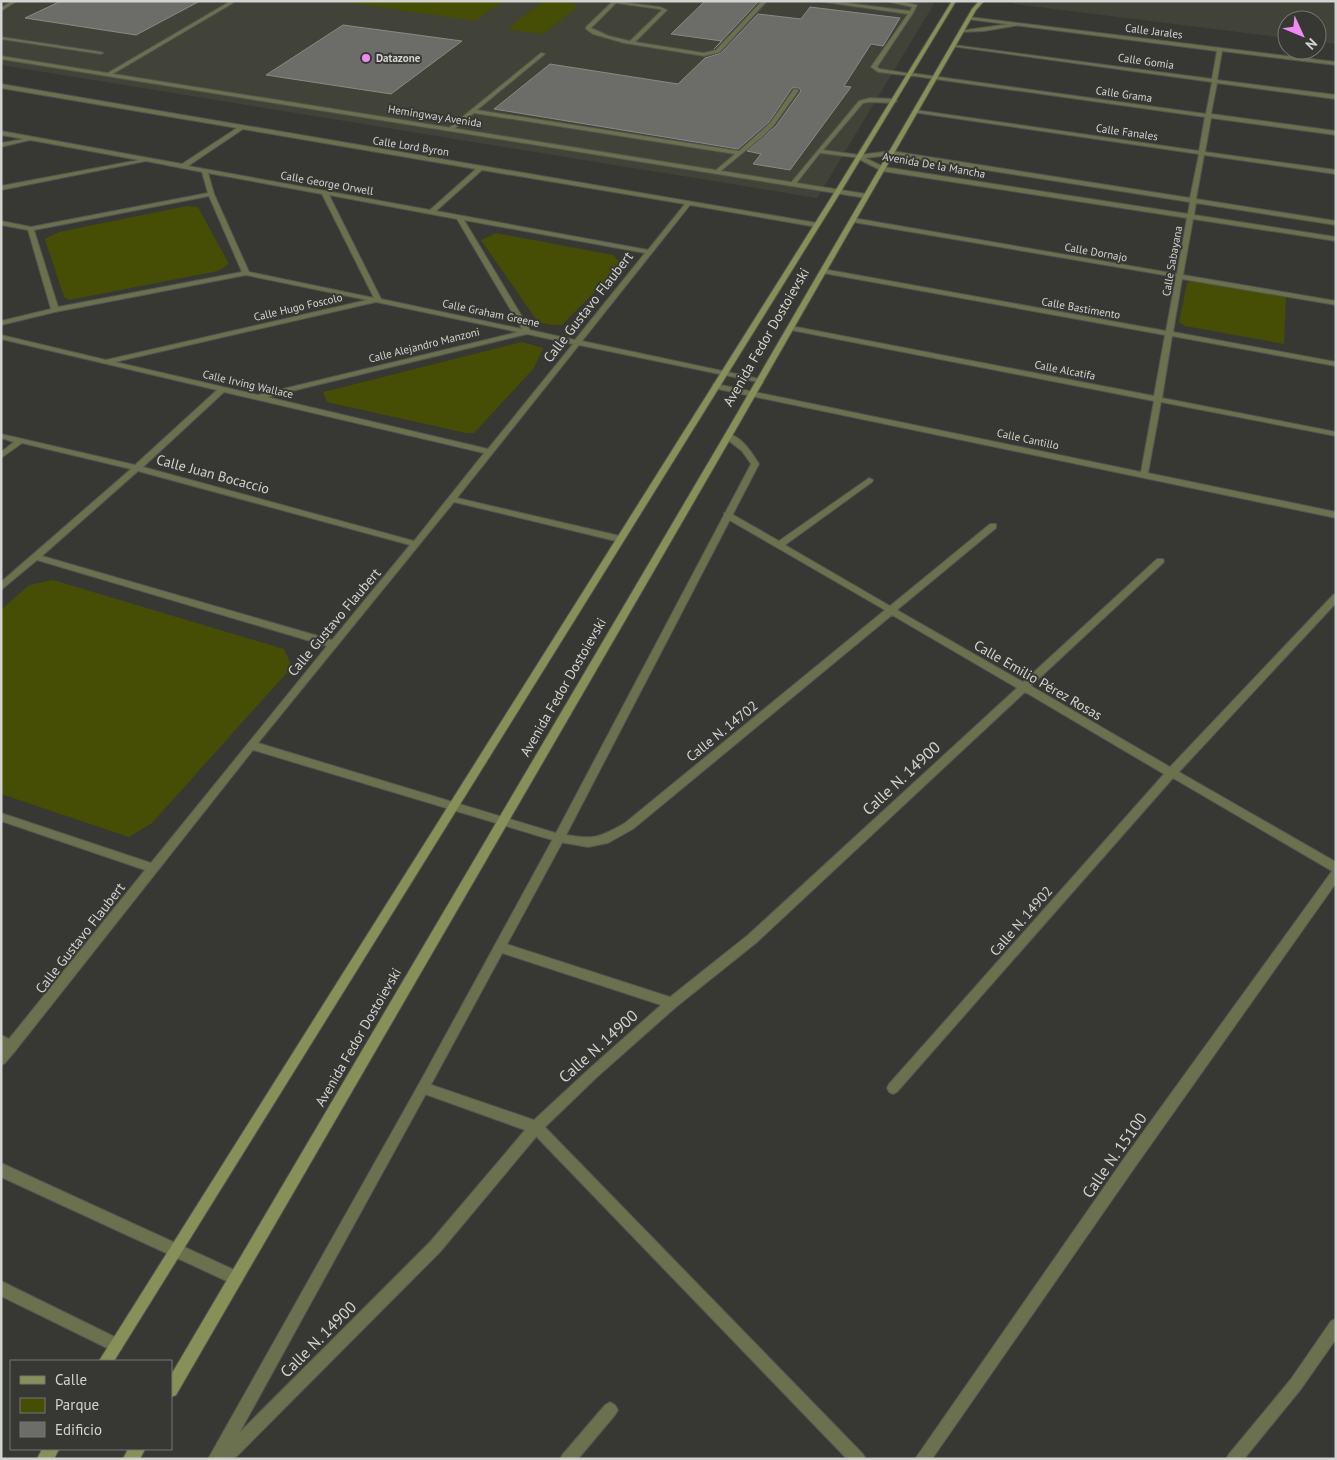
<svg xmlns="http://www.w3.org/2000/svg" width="1337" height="1460" font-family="'PT Sans',sans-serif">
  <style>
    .built { fill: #414238 }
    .green { fill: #464d04 }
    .building { fill: #6c6d68; stroke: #898a85 }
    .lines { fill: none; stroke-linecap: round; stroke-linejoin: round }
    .service-casing { stroke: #535450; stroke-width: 2 }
    .pedestrian-casing { stroke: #535450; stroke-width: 2 }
    .minor-casing { stroke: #535450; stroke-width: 2 }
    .tertiary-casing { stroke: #535450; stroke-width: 2 }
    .secondary-casing { stroke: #535450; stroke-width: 2 }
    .service { fill: #6b704e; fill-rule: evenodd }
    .pedestrian { fill: #6b704e; fill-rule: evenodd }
    .minor { fill: #6b704e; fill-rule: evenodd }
    .tertiary { fill: #6b704e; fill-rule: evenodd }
    .secondary { fill: #889059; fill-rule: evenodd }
    .poi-dot { fill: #f08bf5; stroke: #373834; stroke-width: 2 }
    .labels { text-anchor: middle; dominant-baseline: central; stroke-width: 4; stroke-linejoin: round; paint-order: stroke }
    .far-street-label { font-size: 11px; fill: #d3d4d1; stroke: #373834 }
    .far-poi-label { font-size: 11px; font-weight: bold; fill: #d3d4d1; stroke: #373834; text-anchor: start }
    .street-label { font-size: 14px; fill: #d3d4d1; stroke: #373834 }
    .near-street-label { font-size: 16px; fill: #d3d4d1; stroke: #373834 }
  </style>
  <rect width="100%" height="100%" fill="#373834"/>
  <!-- built -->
  <g class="built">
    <polygon points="1,1 925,1 934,4 817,198 1,65"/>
    <polygon points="1012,1 1336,1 1336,44 1317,42 1317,20 1287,20 1287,38 1015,4"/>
  </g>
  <!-- green -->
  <g class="green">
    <polygon points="339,1 504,1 475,21"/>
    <path d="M 544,1 C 555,1 570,0 578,6 L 545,33 L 539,34 L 512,30 L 509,27 Z"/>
    <polygon points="187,206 198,207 229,264 218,271 69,300 64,297 45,239 59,232"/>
    <polygon points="496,233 613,255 622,264 562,325 551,325 538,322 481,240"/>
    <polygon points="1192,280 1286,297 1284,344 1185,326 1179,322 1187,283"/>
    <polygon points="522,342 543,348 534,368 474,433 466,433 327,402 323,392"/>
    <polygon points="53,580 284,649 292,667 152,823 129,837 1,794 1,610 29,585"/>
  </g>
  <!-- building -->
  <g class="building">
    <polygon points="61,1 200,1 136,35 25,18"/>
    <polygon points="705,1 759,1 715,48 714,49 722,41 671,34"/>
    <polygon points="810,7 900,18 883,46 871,44 844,86 851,87 790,170 753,164 761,154 747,151 776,126 801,91 799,88 792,88 769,122 738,149 494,109 550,64 678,84 705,58 721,53 758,14 801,19"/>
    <polygon points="343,25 462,41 391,94 266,75"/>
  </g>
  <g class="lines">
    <defs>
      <g id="service">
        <polygon points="12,1 17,1 1,11 1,8"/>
        <path d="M 613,1 L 660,7 L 667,10 L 635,42 L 704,53 L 716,50 L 762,1 L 767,1 L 720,52 L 704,56 L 624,43 L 593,34 L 586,29 L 586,27 ZM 616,3 L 659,9 L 662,10 L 630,41 L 609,36 L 591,28 Z"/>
        <polygon points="817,1 831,1 910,11 912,7 885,1 896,1 917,5 913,13 877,67 880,69 912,74 912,76 878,72 871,67 908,14"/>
        <polygon points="229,2 233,3 111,75 106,74"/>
        <polygon points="1017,23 1019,25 984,31 961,32 959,31"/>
        <polygon points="1,37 101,52 103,53 101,54 1,39"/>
        <polygon points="541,53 545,54 477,110 739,151 770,123 794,89 799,90 774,125 762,137 717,174 715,173 715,171 735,154 474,113 454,129 450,129 450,127"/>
        <polygon points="870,98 894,99 897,101 894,103 870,102 863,103 823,150 859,155 862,157 861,158 820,153 794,186 790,186 790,184 859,101"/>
      </g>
      <polygon id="pedestrian" points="536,1121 541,1123 863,1454 866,1459 847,1459 531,1131 530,1127 531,1123"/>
      <g id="minor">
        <path d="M 969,17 L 1336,62 L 1336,65 L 1222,51 L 1217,80 L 1336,95 L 1336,99 L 1217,83 L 1211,114 L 1336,131 L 1336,135 L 1211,118 L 1205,152 L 1336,170 L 1336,174 L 1204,155 L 1196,199 L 1336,221 L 1336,225 L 1196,203 L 1194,215 L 1336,237 L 1336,241 L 1193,219 L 1183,275 L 1336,301 L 1336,305 L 1182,279 L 1173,332 L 1336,362 L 1336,366 L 1172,336 L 1162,398 L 1336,432 L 1336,436 L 1161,402 L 1148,473 L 1336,512 L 1336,518 L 713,388 L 713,384 L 716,384 L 1141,472 L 1154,401 L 791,330 L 788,328 L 791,326 L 1154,396 L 1165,335 L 823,273 L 820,271 L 823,269 L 1166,331 L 1176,277 L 853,222 L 850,220 L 853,218 L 1177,274 L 1187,218 L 882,171 L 857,158 L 856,157 L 859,155 L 891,151 L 1190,198 L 1199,154 L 912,112 L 915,110 L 1199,151 L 1205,117 L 907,75 L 910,73 L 1206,114 L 1212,82 L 951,46 L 953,45 L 1212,79 L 1217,51 L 967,19 ZM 891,155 L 1190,202 L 1188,214 L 884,167 L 865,158 Z"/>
        <polygon points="1,56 866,194 869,196 866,198 1,59"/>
        <path d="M 1,84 L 817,223 L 820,225 L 817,227 L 690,205 L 582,341 L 760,379 L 763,379 L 763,383 L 579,345 L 457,498 L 620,536 L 624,539 L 623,541 L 620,542 L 454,502 L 258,743 L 559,834 C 593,839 595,840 625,823 L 885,610 L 724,517 L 724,513 L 730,513 L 779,541 L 869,478 L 873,480 L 872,482 L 785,545 L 890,606 L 990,524 L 996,524 L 996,528 L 897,610 L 1023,682 L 1157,559 L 1163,559 L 1164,561 L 1163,563 L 1031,686 L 1170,767 L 1333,595 L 1336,594 L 1336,603 L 1179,772 L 1336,862 L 1336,883 L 1135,1167 L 932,1459 L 915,1459 L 1125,1157 L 1332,871 L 1173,778 L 897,1092 L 893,1094 L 889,1092 L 887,1088 L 889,1084 L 1164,774 L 1025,692 L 756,943 L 676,1007 L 597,1077 L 541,1131 L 440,1252 L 234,1459 L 215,1459 L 218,1454 L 430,1242 L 525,1130 L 419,1092 L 417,1088 L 419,1084 L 423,1082 L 534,1120 L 589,1069 L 661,1005 L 496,951 L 494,947 L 496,943 L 500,942 L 670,997 L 748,935 L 1017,688 L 892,615 L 633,829 L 608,843 L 588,847 L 559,842 L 253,750 L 16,1050 L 5,1063 L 1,1065 L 1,1035 L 9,1039 L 145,870 L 1,821 L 1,813 L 151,863 L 327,646 L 37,560 L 1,590 L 1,582 L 131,469 L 22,443 L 1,458 L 1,452 L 14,442 L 1,438 L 1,434 L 135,465 L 217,390 L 1,339 L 1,335 L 106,360 L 367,300 L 246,275 L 55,312 L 1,325 L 1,321 L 51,309 L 28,230 L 1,225 L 1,221 L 31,227 L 208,193 L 202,172 L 146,161 L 1,190 L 1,186 L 139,160 L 30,140 L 1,147 L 1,143 L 24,139 L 1,135 L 1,131 L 182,164 L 237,128 L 1,88 ZM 243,129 L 476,169 L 430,210 L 188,166 ZM 482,170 L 685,204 L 648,250 L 436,211 ZM 208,173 L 322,194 L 374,298 L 249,272 L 214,194 ZM 329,195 L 457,219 L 522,329 L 381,299 ZM 209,196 L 242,272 L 58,307 L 34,230 ZM 464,220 L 645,253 L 575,340 L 530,330 ZM 376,302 L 518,332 L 258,395 L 115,362 ZM 527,334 L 573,344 L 488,449 L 267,397 ZM 224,392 L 484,453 L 414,541 L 143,467 ZM 138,471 L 410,545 L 332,640 L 42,556 Z"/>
        <polygon points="1,1163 241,1273 243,1278 241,1283 236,1285 231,1283 1,1177"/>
        <polygon points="1,1281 121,1340 123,1345 121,1350 116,1352 111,1350 1,1296"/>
        <polygon points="1336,1319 1336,1339 1301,1389 1244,1459 1226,1459 1229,1454 1291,1379 1331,1321"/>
        <polygon points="610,1402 615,1405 618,1410 615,1415 578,1459 560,1459 563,1454 605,1405"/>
      </g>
      <path id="tertiary" d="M 725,434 C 740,433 752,453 759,464 L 563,841 L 427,1092 L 225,1459 L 208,1459 L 419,1084 L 555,835 L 751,464 L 742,451 L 725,438 Z"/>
      <g id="secondary">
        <polygon points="952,1 956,1 840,193 114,1361 99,1361 834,193"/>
        <polygon points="979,1 984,1 976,10 732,436 176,1395 171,1397 171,1375 724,436 972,9"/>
        <polygon points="42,1449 59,1449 54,1459 37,1459"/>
        <polygon points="128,1449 145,1449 140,1459 123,1459"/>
      </g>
    </defs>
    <!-- service casing -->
    <use href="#service" class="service-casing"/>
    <!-- pedestrian casing -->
    <use href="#pedestrian" class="pedestrian-casing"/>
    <!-- minor casing -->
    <use href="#minor" class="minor-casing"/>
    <!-- tertiary casing -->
    <use href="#tertiary" class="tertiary-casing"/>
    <!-- secondary casing -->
    <use href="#secondary" class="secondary-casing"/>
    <!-- service -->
    <use href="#service" class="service"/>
    <!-- pedestrian -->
    <use href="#pedestrian" class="pedestrian"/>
    <!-- minor -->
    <use href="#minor" class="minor"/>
    <!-- tertiary -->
    <use href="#tertiary" class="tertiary"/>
    <!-- secondary -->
    <use href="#secondary" class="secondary"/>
  </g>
  <!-- markers -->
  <circle class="poi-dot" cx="366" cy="58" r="5"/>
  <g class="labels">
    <!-- far-street labels -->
    <g class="far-street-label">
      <text transform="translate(1154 31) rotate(7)">Calle Jarales</text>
      <text transform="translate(1146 61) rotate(8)">Calle Gomia</text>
      <text transform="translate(1124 94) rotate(8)">Calle Grama</text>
      <text transform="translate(435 116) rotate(9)">Hemingway Avenida</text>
      <text transform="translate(1127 132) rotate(8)">Calle Fanales</text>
      <text transform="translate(411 146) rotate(9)">Calle Lord Byron</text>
      <text transform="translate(934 165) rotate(10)">Avenida De la Mancha</text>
      <text transform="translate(327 183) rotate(10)">Calle George Orwell</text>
      <text transform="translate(1096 252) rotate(10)">Calle Dornajo</text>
      <text transform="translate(1172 261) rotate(-80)">Calle Sabayana</text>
      <text transform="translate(298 307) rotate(-13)">Calle Hugo Foscolo</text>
      <text transform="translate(1081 308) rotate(10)">Calle Bastimento</text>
      <text transform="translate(491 313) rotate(12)">Calle Graham Greene</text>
      <text transform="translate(424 345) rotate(-14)">Calle Alejandro Manzoni</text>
      <text transform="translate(1065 370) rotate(11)">Calle Alcatifa</text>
      <text transform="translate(248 384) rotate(13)">Calle Irving Wallace</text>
      <text transform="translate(1028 439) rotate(12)">Calle Cantillo</text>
    </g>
    <!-- far-poi labels -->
    <g class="far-poi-label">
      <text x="376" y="58">Datazone</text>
    </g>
    <!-- street labels -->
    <g class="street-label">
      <text transform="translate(588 307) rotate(-52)">Calle Gustavo Flaubert</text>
      <text transform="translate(766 337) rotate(-60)">Avenida Fedor Dostoievski</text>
      <text transform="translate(213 474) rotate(15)">Calle Juan Bocaccio</text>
      <text transform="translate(334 622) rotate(-50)">Calle Gustavo Flaubert</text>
      <text transform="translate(1038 680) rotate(30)">Calle Emilio Pérez Rosas</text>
      <text transform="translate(563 687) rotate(-60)">Avenida Fedor Dostoievski</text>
      <text transform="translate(722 731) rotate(-39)">Calle N. 14702</text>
      <text transform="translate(1021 921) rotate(-49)">Calle N. 14902</text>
      <text transform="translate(80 938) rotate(-52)">Calle Gustavo Flaubert</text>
      <text transform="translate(358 1037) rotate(-60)">Avenida Fedor Dostoievski</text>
    </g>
    <!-- near-street labels -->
    <g class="near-street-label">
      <text transform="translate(901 778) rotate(-43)">Calle N. 14900</text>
      <text transform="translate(598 1046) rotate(-42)">Calle N. 14900</text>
      <text transform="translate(1114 1155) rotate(-55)">Calle N. 15100</text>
      <text transform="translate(318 1339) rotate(-45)">Calle N. 14900</text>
    </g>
  </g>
  <!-- border -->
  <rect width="1337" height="1460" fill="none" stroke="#d3d4d1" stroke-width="5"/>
  <!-- legend -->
  <rect x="10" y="1360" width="162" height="90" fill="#373834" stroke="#757673"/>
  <rect x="20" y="1376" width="25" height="8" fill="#889059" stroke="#757673"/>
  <text x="55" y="1385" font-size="15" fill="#d3d4d1">Calle</text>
  <rect x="20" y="1398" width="25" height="15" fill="#464d04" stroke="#757673"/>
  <text x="55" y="1410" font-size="15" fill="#d3d4d1">Parque</text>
  <rect x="20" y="1422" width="25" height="15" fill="#6c6d68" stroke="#757673"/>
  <text x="55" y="1435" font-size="15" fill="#d3d4d1">Edificio</text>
  <!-- north arrow -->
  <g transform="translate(1302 35) rotate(134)"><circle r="24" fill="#373834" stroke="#757673"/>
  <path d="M0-4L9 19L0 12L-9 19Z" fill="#f08bf5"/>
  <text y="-8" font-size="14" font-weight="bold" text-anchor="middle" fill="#d3d4d1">N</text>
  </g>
</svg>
